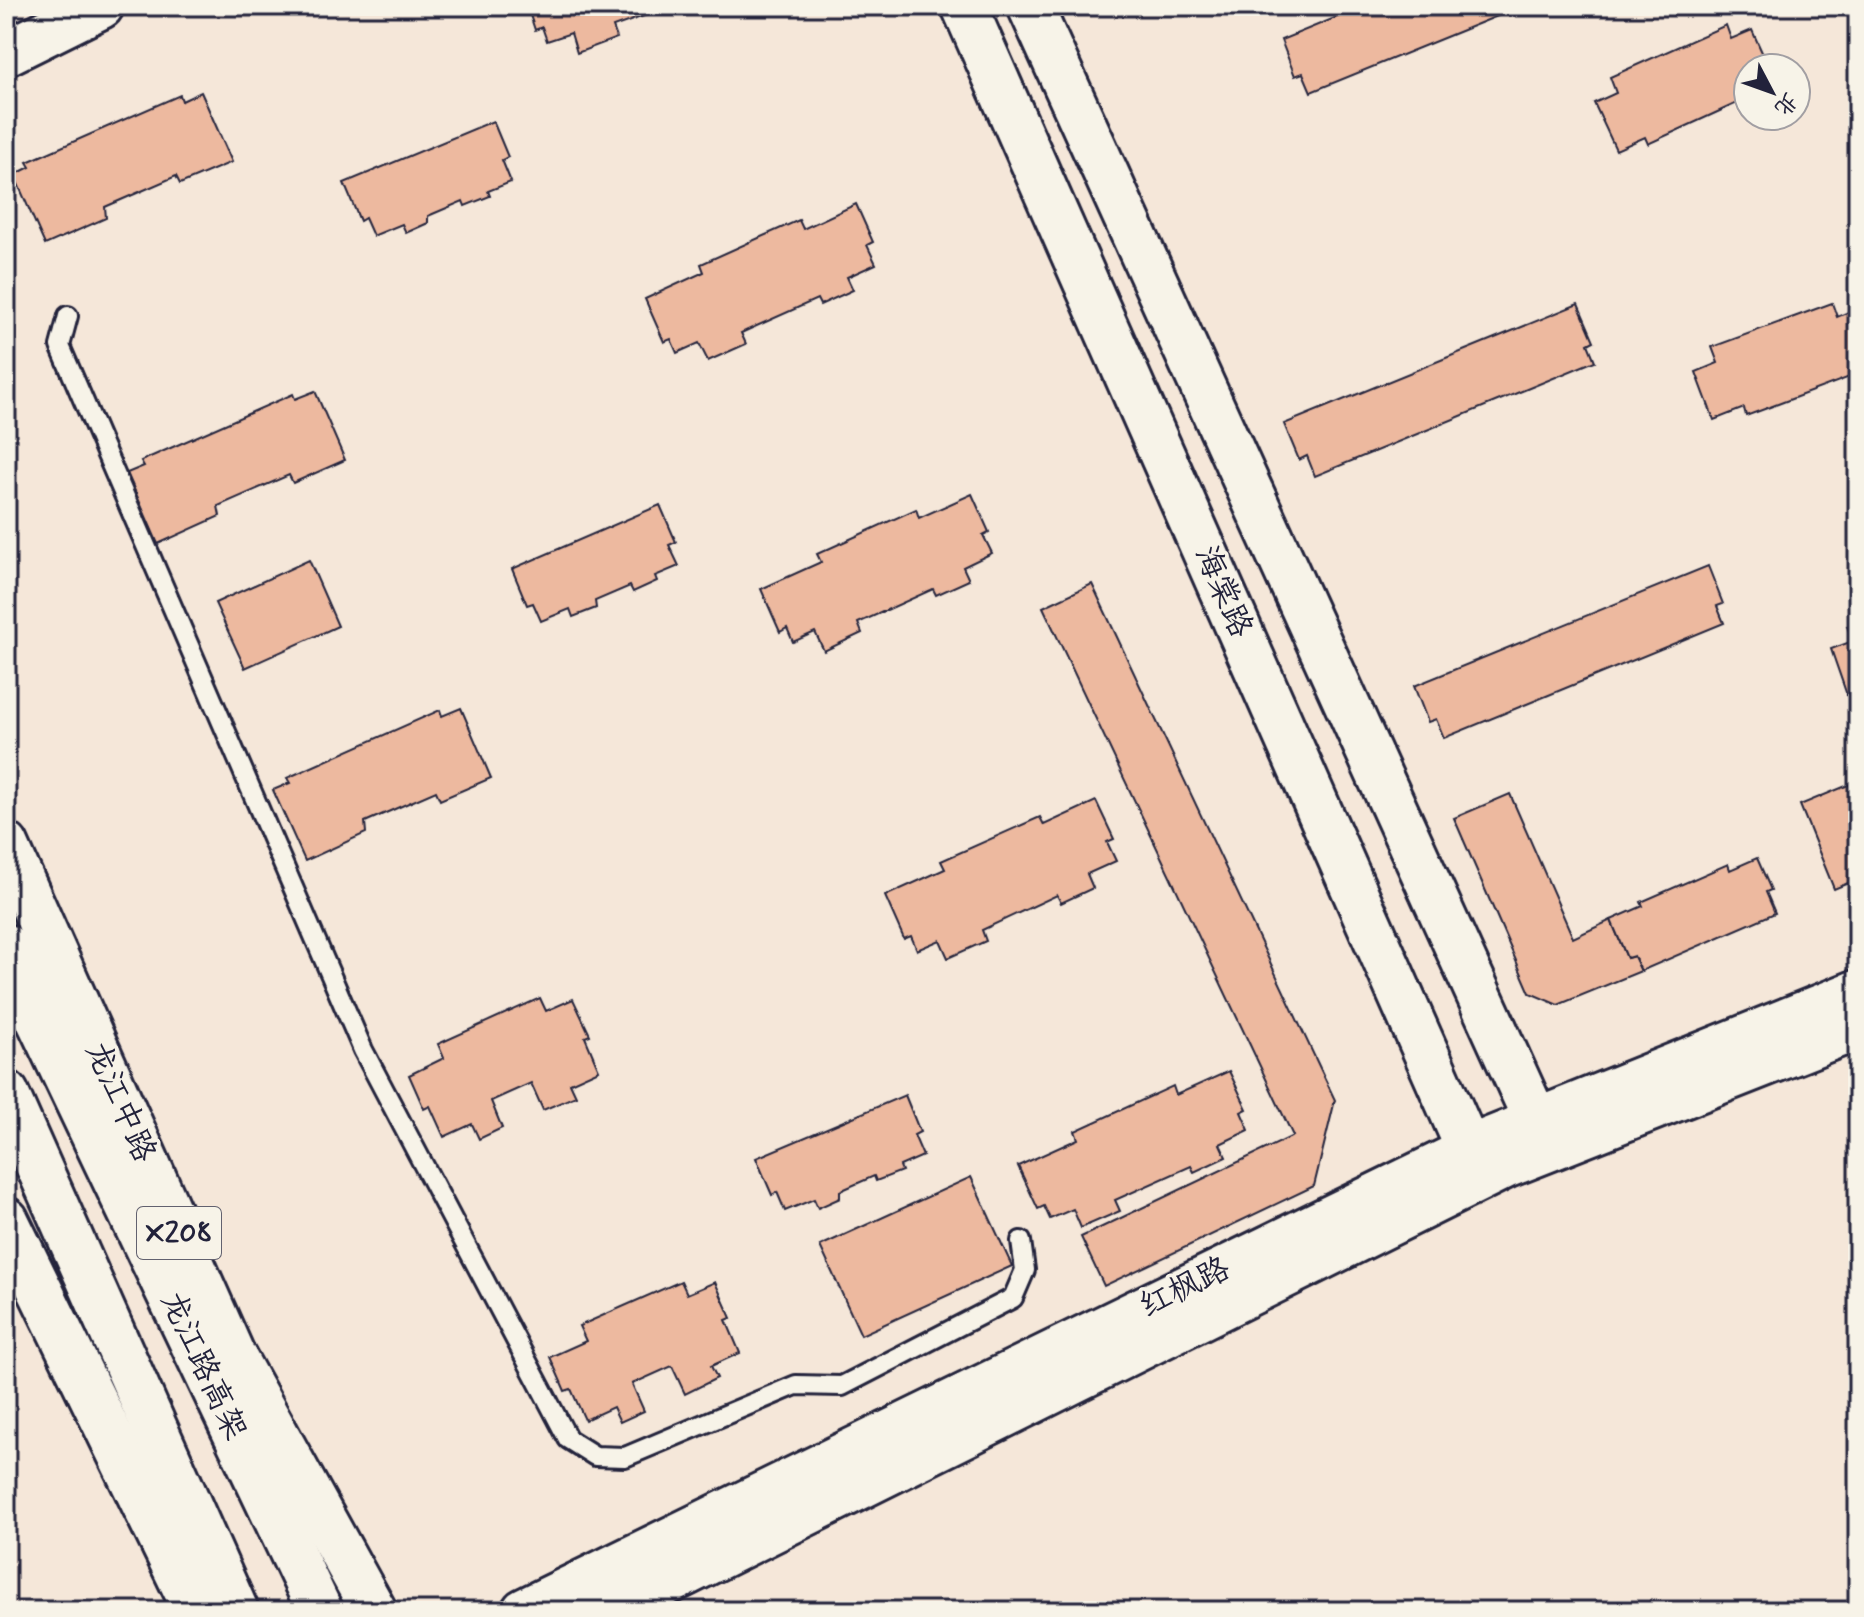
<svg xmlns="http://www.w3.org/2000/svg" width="1864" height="1617" font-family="Mynerve,'LXGW WenKai TC',sans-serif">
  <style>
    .building { fill: #edb99f; stroke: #22223b; stroke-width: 2 }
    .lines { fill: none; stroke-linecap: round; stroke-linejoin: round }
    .service-casing { stroke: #22223b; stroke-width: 24 }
    .tertiary-casing { stroke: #22223b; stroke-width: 50 }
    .primary-casing { stroke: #22223b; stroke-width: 50 }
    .trunk-casing { stroke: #22223b; stroke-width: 50 }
    .service { stroke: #f7f3e8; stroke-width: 18 }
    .tertiary { stroke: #f7f3e8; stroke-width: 44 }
    .primary { stroke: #f7f3e8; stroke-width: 44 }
    .trunk { stroke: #f7f3e8; stroke-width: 44 }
    .labels { text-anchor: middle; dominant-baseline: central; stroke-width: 7; stroke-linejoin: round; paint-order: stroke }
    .shield { fill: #f7f3e8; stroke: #62616f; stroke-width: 2 }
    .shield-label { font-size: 30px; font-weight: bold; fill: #22223b }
    .street-label { font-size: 32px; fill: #22223b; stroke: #f7f3e8 }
  </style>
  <rect width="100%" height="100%" fill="#f5e7d9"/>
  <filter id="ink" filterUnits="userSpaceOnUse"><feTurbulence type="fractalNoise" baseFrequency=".0125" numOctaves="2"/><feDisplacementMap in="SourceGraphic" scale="16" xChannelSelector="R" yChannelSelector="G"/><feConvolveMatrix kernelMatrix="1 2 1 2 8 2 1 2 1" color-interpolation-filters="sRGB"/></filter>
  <g filter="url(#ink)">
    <!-- building -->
    <g class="building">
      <polygon points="527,6 672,6 613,27 617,38 577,53 571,33 547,41 542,27 535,30"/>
      <polygon points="1364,6 1522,6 1311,92 1303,73 1295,76 1281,40"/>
      <polygon points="1726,25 1731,39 1752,30 1769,68 1748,68 1748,98 1648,144 1645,137 1616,150 1594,103 1616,93 1610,77"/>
      <polygon points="201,92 232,162 180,184 176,176 105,207 106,218 45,245 14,175 30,167 27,162 180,95 182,101"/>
      <polygon points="493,121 508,157 502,160 511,182 488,191 490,196 465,206 463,201 428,216 428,223 406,233 402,224 373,236 365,218 360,221 344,183"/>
      <polygon points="856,204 873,242 867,245 876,264 847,277 853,290 820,305 817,299 741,333 746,344 708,361 699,343 677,353 671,339 664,342 645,299 704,272 701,264 799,220 803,229"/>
      <polygon points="1832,303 1837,317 1858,308 1858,369 1849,373 1850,377 1746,416 1744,408 1714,420 1696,372 1718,363 1712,347"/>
      <polygon points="1578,304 1594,341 1588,344 1595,361 1315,476 1307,456 1299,460 1284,424"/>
      <polygon points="315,391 345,460 293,483 289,475 218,506 220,516 158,544 127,473 144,466 141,461 293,394 295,399"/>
      <polygon points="972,494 989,532 983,535 992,553 963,567 969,580 936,595 933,589 858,623 862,633 824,651 815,632 793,642 787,628 780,632 761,589 821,562 817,554 916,509 919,518"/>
      <polygon points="660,505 676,542 669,545 679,566 655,576 657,581 633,592 630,586 595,601 596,608 573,617 570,609 541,621 533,603 527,605 512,569"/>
      <polygon points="309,560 338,626 245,668 215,603"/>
      <polygon points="1708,566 1723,604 1717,606 1724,623 1444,738 1436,719 1428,722 1414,686"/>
      <polygon points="1092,584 1335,1100 1314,1186 1104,1286 1081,1237 1293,1136 1043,607"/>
      <polygon points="1858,622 1858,695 1848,698 1831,649 1853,641 1847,626"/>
      <polygon points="461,708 491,778 440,800 436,791 365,822 366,833 305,861 273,790 290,783 287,778 440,710 442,716"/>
      <polygon points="1858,781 1858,879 1834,889 1800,805"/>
      <polygon points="1510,794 1573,938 1611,920 1627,958 1634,956 1641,971 1558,1005 1530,993 1454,818"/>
      <polygon points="1096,801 1114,839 1107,842 1116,861 1087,874 1093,888 1061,903 1057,895 982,930 986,941 948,958 940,940 917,950 911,936 904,939 885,896 945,869 941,861 1040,817 1044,825"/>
      <polygon points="1757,858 1771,890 1766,892 1775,913 1641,971 1634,956 1627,958 1611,920 1643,906 1641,902 1728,864 1730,870"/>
      <polygon points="540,998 546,1011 573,999 590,1035 585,1037 599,1070 570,1083 576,1096 543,1110 531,1083 491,1101 502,1128 479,1139 472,1124 444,1137 430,1106 424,1109 409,1075 444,1058 438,1044"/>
      <polygon points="1229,1071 1247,1109 1241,1112 1249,1130 1220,1144 1226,1157 1194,1172 1191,1166 1115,1200 1120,1211 1081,1228 1073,1209 1050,1219 1044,1206 1038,1209 1018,1166 1078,1139 1075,1131 1173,1086 1176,1095"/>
      <polygon points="905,1095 920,1132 914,1135 923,1156 900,1166 902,1171 876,1181 874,1176 840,1191 840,1198 818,1208 814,1199 785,1211 777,1192 772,1195 756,1158"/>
      <polygon points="971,1177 1012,1266 861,1335 820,1246"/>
      <polygon points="681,1281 687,1294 715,1282 731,1318 726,1320 740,1353 711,1366 717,1378 685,1394 672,1366 632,1384 644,1411 620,1422 613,1407 585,1420 571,1389 565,1391 550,1357 586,1341 579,1326"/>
    </g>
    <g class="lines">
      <defs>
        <polyline id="service" points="68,316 60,346 363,1050 568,1439 595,1456 625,1457 796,1385 842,1386 1013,1298 1025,1270 1021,1241"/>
        <g id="tertiary">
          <polyline points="964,6 1480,1175"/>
          <polyline points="1030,6 1548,1147"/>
          <polyline points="6,53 101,6"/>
          <polyline points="524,1611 1490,1140 1858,992"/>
          <polyline points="610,1611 1505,1166 1858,1027"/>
        </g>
        <g id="primary">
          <polyline points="6,845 232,1354 374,1611"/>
          <polyline points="6,1220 196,1611"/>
        </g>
        <g id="trunk">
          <polyline points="6,947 25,991 320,1611"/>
          <polyline points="6,1093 236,1611"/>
        </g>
      </defs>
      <!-- service casing -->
      <use href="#service" class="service-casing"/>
      <!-- tertiary casing -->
      <use href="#tertiary" class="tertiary-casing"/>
      <!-- primary casing -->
      <use href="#primary" class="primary-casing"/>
      <!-- trunk casing -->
      <use href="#trunk" class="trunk-casing"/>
      <!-- service -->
      <use href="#service" class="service"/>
      <!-- tertiary -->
      <use href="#tertiary" class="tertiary"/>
      <!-- primary -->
      <use href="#primary" class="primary"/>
      <!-- trunk -->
      <use href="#trunk" class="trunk"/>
    </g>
  </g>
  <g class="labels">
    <!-- shield labels -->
    <rect class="shield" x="137" y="1207" width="84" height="52" rx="6"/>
    <g class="shield-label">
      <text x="179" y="1233">X208</text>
    </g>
    <!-- street labels -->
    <g class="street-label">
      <text transform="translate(1223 592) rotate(66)">海棠路</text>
      <text transform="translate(120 1102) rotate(66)">龙江中路</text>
      <text transform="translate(1185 1288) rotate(-26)">红枫路</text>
      <text transform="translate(203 1366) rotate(65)">龙江路高架</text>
    </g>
  </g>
  <!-- margin -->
  <rect width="1864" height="1617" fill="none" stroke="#f7f3e8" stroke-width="32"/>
  <rect x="16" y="16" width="1832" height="1585" fill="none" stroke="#22223b" stroke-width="3" filter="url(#ink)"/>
  <!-- north arrow -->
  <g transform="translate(1772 92) rotate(131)"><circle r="38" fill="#f7f3e8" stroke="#a29fa3" stroke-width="2"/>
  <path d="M0-6L14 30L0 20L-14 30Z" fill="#22223b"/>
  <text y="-12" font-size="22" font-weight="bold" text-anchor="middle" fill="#22223b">北</text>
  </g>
</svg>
